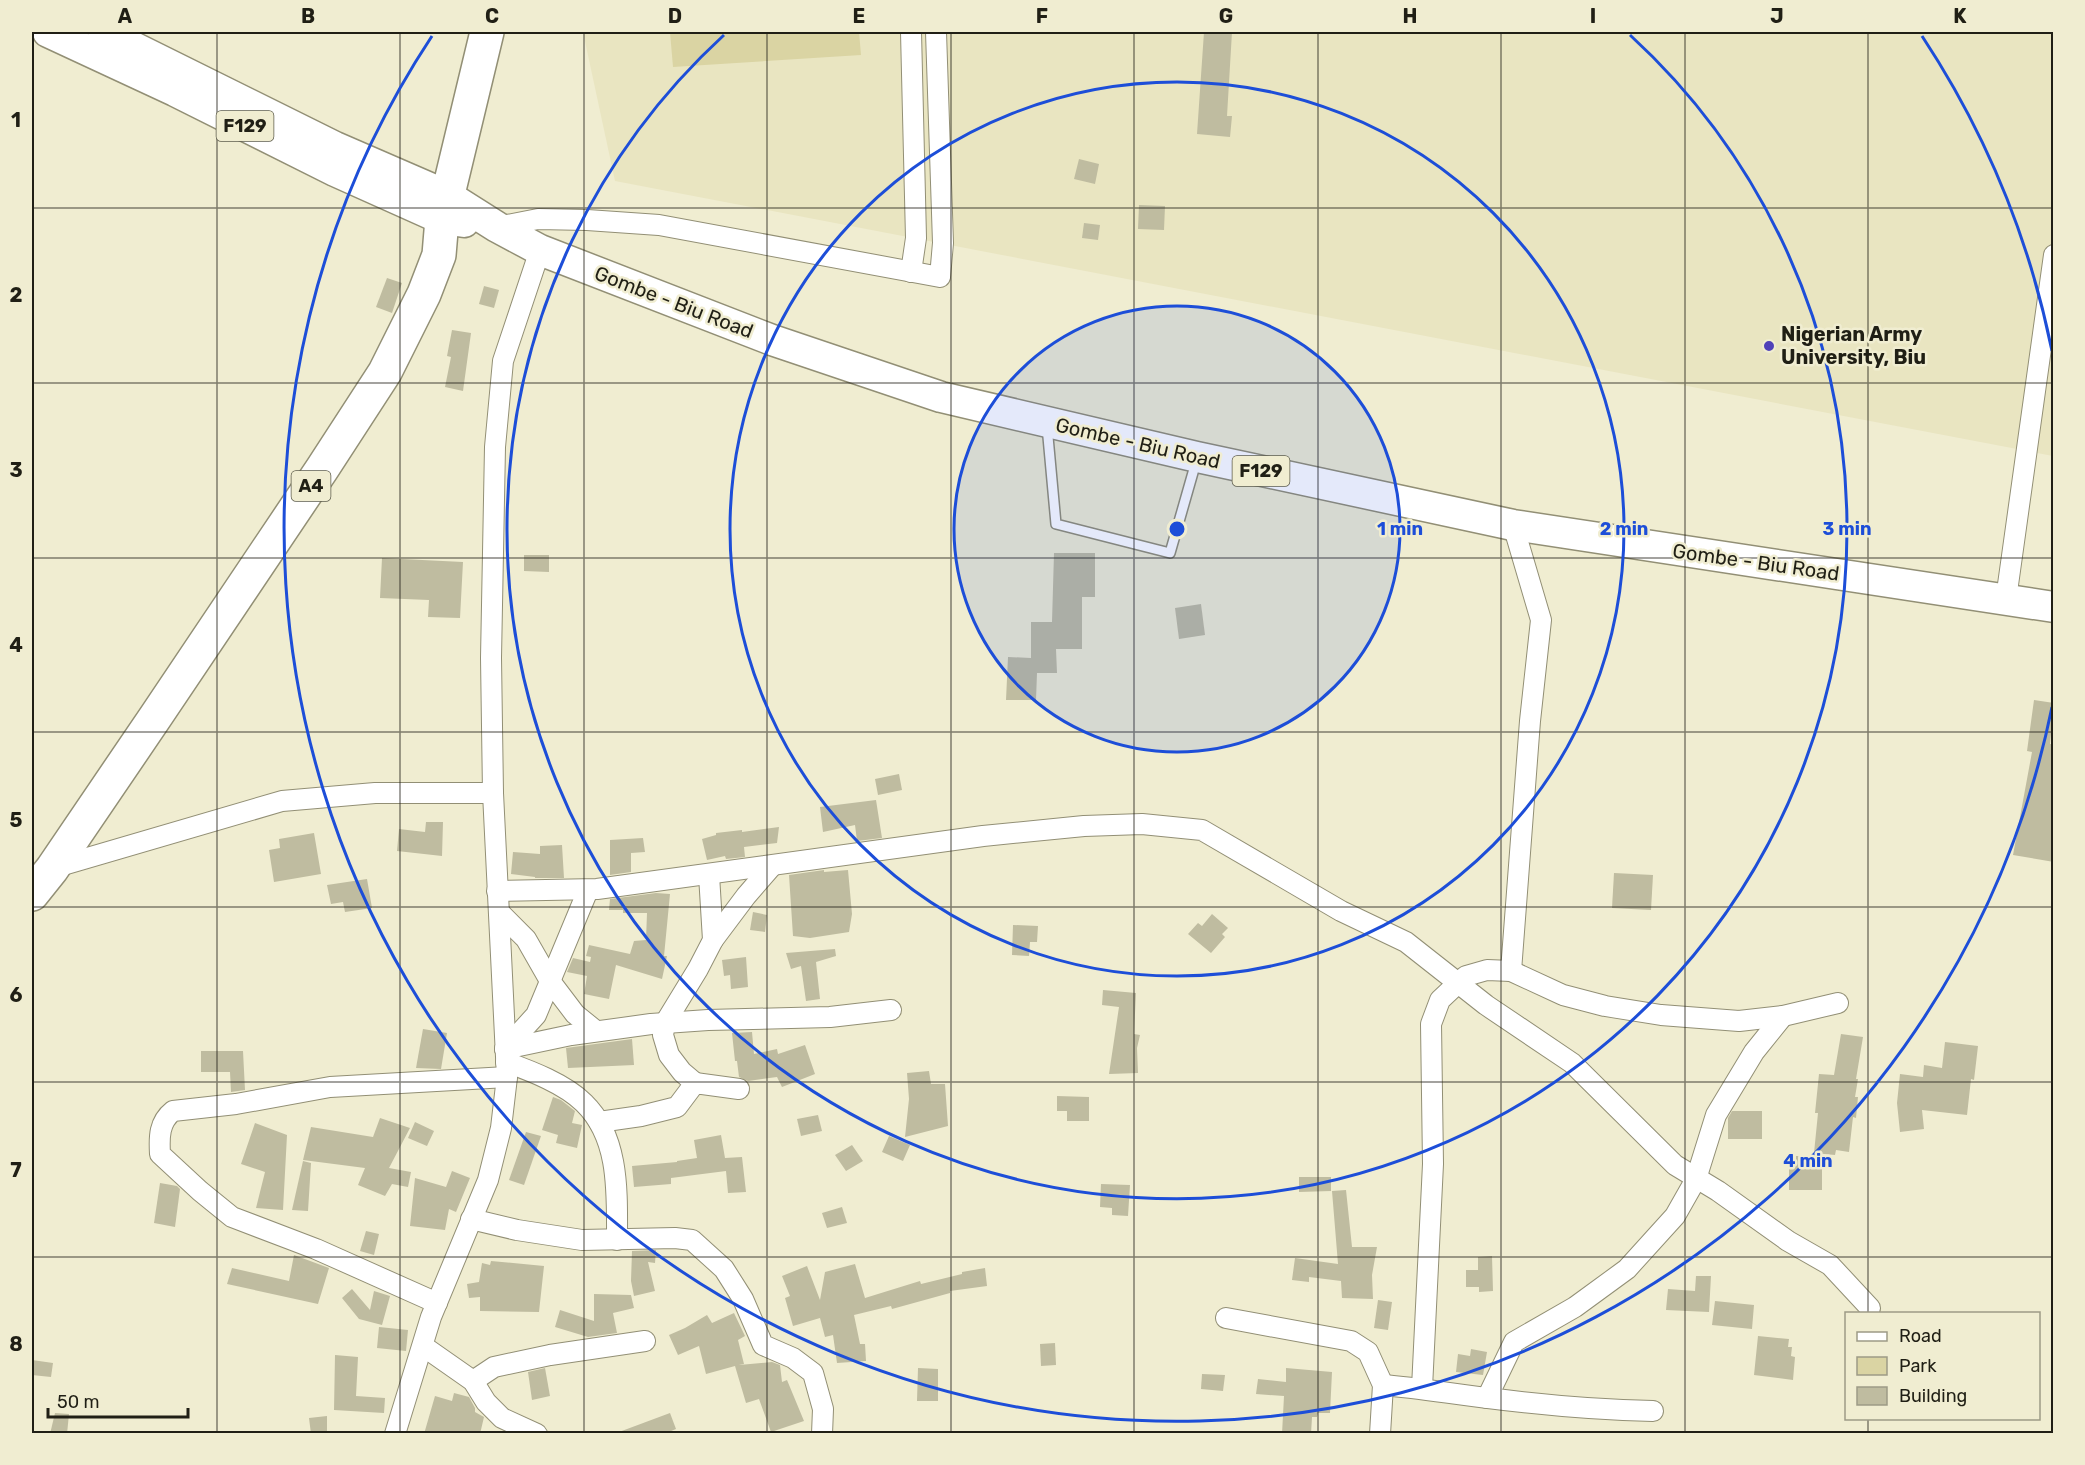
<svg xmlns="http://www.w3.org/2000/svg" width="2085" height="1465" font-family="Rubik,sans-serif">
  <style>
    .built { fill: #e9e5c1 }
    .green { fill: #dad4a3 }
    .building { fill: #bfbca0 }
    .lines { fill: none; stroke-linecap: round; stroke-linejoin: round }
    .lane-casing { stroke: #928f75; stroke-width: 12 }
    .street-casing { stroke: #928f75; stroke-width: 22 }
    .primary-casing { stroke: #928f75; stroke-width: 33 }
    .highway-casing { stroke: #928f75; stroke-width: 36 }
    .lane { stroke: #fff; stroke-width: 9 }
    .street { stroke: #fff; stroke-width: 20 }
    .primary { stroke: #fff; stroke-width: 30 }
    .highway { stroke: #fff; stroke-width: 33 }
    .grid { fill: none; stroke: #201f15; stroke-width: 1.5; stroke-opacity: 0.55 }
    .ring { fill: none; stroke: #1d4ed8; stroke-width: 3 }
    .poi-dot { fill: #4f41b8; stroke: #f0edd1; stroke-width: 2 }
    .labels { text-anchor: middle; dominant-baseline: central; stroke-width: 5; stroke-linejoin: round; paint-order: stroke }
    .shield { fill: #f0edd1; stroke: #5e5d4d; stroke-width: 1.5 }
    .shield-label { font-size: 18px; font-weight: bold; fill: #201f15 }
    .street-label { font-size: 20px; fill: #201f15; stroke: #f0edd1 }
    .poi-label { font-size: 20px; font-weight: bold; fill: #201f15; stroke: #f0edd1; text-anchor: start }
    .centre { fill: #1d4ed8; stroke: #f0edd1; stroke-width: 3 }
    .ring-label { font-size: 18px; text-anchor: middle; font-weight: bold; fill: #1d4ed8; stroke: #f0edd1; stroke-width: 5; stroke-linejoin: round; paint-order: stroke }
    .neatline { fill: none; stroke: #201f15; stroke-width: 2 }
    .grid-label { font-size: 20px; text-anchor: middle; font-weight: bold; fill: #201f15 }
  </style>
  <rect width="100%" height="100%" fill="#f0edd1"/>
  <!-- built -->
  <polygon class="built" points="583,32 2053,32 2053,456 615,181"/>
  <!-- green -->
  <polygon class="green" points="670,32 859,32 861,55 673,67"/>
  <!-- building -->
  <g class="building">
    <polygon points="1204,32 1232,32 1227,116 1232,116 1230,137 1197,134"/>
    <polygon points="1079,159 1099,164 1095,184 1074,179"/>
    <polygon points="1139,205 1165,206 1164,230 1138,229"/>
    <polygon points="1084,223 1100,225 1098,240 1082,238"/>
    <polygon points="387,278 402,283 392,313 376,307"/>
    <polygon points="484,286 499,290 494,308 479,304"/>
    <polygon points="452,330 471,333 463,391 445,387 451,357 447,356"/>
    <polygon points="1054,553 1095,553 1095,597 1082,597 1082,649 1056,649 1057,673 1037,673 1036,700 1006,700 1008,657 1031,658 1031,622 1052,622"/>
    <polygon points="524,555 549,555 549,572 524,571"/>
    <polygon points="382,558 463,562 460,618 428,617 429,600 380,598"/>
    <polygon points="1201,604 1205,635 1179,639 1175,608"/>
    <polygon points="2034,700 2054,703 2050,744 2054,744 2054,862 2013,855 2032,752 2027,751"/>
    <polygon points="899,774 902,790 878,795 875,779"/>
    <polygon points="876,800 882,838 857,841 855,825 823,832 820,807"/>
    <polygon points="426,822 443,822 442,856 397,851 399,829 425,832"/>
    <polygon points="779,827 777,843 744,847 745,857 726,859 725,856 707,860 702,839 716,835 716,833 742,830 742,832"/>
    <polygon points="314,833 321,874 274,882 269,850 280,848 279,839"/>
    <polygon points="643,838 645,852 631,853 631,872 610,875 610,840"/>
    <polygon points="562,845 564,878 535,878 535,877 511,874 513,852 540,854 540,846"/>
    <polygon points="824,870 824,872 848,870 852,914 849,932 810,938 793,936 789,875"/>
    <polygon points="1614,873 1653,875 1651,910 1612,908"/>
    <polygon points="367,879 372,908 345,912 343,902 331,904 327,885"/>
    <polygon points="656,893 670,894 664,956 667,956 662,979 616,965 609,999 584,994 587,976 567,972 573,958 590,962 591,957 586,956 589,945 630,954 634,941 646,940 647,913 623,913 623,910 609,910 610,899"/>
    <polygon points="753,912 767,915 765,932 750,930"/>
    <polygon points="1212,914 1228,928 1222,934 1225,937 1211,953 1188,934 1198,923 1202,926"/>
    <polygon points="1013,925 1038,926 1037,942 1030,942 1029,956 1012,955"/>
    <polygon points="835,949 836,956 816,962 820,999 806,1001 801,966 791,969 786,953"/>
    <polygon points="746,957 748,987 731,989 730,975 724,976 722,960"/>
    <polygon points="1103,990 1136,993 1134,1034 1140,1035 1137,1048 1138,1073 1109,1074 1119,1007 1102,1005"/>
    <polygon points="423,1029 447,1033 441,1069 416,1068"/>
    <polygon points="752,1032 754,1054 777,1049 778,1054 805,1045 815,1074 782,1087 777,1077 748,1081 739,1077 737,1061 735,1061 732,1033"/>
    <polygon points="1841,1034 1863,1037 1856,1079 1858,1079 1855,1097 1858,1097 1856,1118 1853,1117 1849,1152 1836,1150 1835,1155 1814,1153 1818,1113 1815,1113 1819,1074 1834,1075"/>
    <polygon points="632,1039 634,1065 568,1068 566,1048"/>
    <polygon points="1945,1042 1978,1046 1974,1080 1971,1079 1967,1115 1922,1110 1924,1129 1900,1132 1897,1103 1900,1074 1923,1077 1924,1065 1942,1068"/>
    <polygon points="201,1051 243,1051 245,1090 231,1092 230,1072 201,1072"/>
    <polygon points="929,1071 931,1084 945,1084 948,1126 905,1137 909,1099 907,1073"/>
    <polygon points="1057,1096 1089,1097 1089,1121 1067,1121 1067,1111 1057,1111"/>
    <polygon points="553,1097 561,1100 575,1111 572,1123 582,1125 577,1148 556,1143 558,1135 542,1130"/>
    <polygon points="1732,1111 1762,1111 1762,1139 1728,1139 1728,1118"/>
    <polygon points="818,1115 822,1131 801,1136 797,1119"/>
    <polygon points="380,1118 410,1128 389,1168 411,1172 408,1187 392,1184 385,1196 358,1185 365,1168 303,1160 311,1127 373,1137"/>
    <polygon points="415,1122 434,1131 427,1146 408,1138"/>
    <polygon points="255,1123 287,1135 283,1210 256,1208 265,1172 241,1164"/>
    <polygon points="526,1132 541,1136 524,1185 509,1180"/>
    <polygon points="721,1135 725,1158 742,1157 746,1192 728,1193 726,1171 671,1178 671,1184 634,1187 632,1166 677,1162 677,1161 697,1158 694,1140"/>
    <polygon points="889,1136 910,1145 903,1161 882,1152"/>
    <polygon points="852,1145 863,1161 846,1171 835,1155"/>
    <polygon points="1796,1156 1822,1156 1822,1190 1789,1190 1789,1166 1796,1166"/>
    <polygon points="303,1161 311,1163 308,1211 292,1210"/>
    <polygon points="452,1171 470,1178 456,1212 449,1209 445,1230 410,1226 415,1178 446,1187"/>
    <polygon points="1299,1177 1331,1177 1331,1191 1299,1192"/>
    <polygon points="160,1183 177,1186 180,1189 175,1227 154,1223"/>
    <polygon points="1101,1184 1130,1185 1128,1216 1112,1215 1112,1208 1100,1207"/>
    <polygon points="1346,1190 1352,1247 1377,1247 1372,1275 1373,1299 1342,1298 1341,1281 1309,1277 1309,1282 1292,1280 1295,1258 1338,1264 1332,1191"/>
    <polygon points="842,1207 847,1223 827,1228 822,1213"/>
    <polygon points="366,1231 379,1234 374,1255 360,1251"/>
    <polygon points="656,1250 655,1263 648,1262 655,1291 634,1296 631,1281 632,1251"/>
    <polygon points="294,1255 329,1268 318,1304 227,1284 232,1268 289,1281"/>
    <polygon points="1492,1256 1493,1291 1479,1292 1479,1287 1466,1287 1466,1270 1478,1270 1478,1257"/>
    <polygon points="491,1261 544,1266 539,1312 480,1311 480,1297 469,1298 467,1284 479,1282 482,1263 490,1265"/>
    <polygon points="855,1264 865,1298 920,1281 921,1284 962,1274 962,1272 985,1268 987,1286 950,1291 950,1293 892,1309 891,1306 854,1315 860,1344 865,1344 866,1361 837,1363 833,1335 825,1337 820,1318 793,1326 785,1298 790,1296 782,1276 807,1266 820,1300 825,1272"/>
    <polygon points="1696,1276 1711,1276 1709,1312 1666,1310 1668,1289 1695,1291"/>
    <polygon points="352,1289 370,1310 374,1291 390,1296 382,1325 359,1319 342,1298"/>
    <polygon points="594,1294 631,1295 634,1308 613,1313 617,1333 588,1337 555,1327 560,1310 594,1321"/>
    <polygon points="1378,1300 1392,1302 1388,1330 1374,1328"/>
    <polygon points="1715,1301 1754,1305 1752,1329 1712,1325"/>
    <polygon points="734,1313 745,1336 738,1340 744,1364 739,1365 772,1362 780,1365 782,1382 787,1380 804,1421 771,1432 759,1399 746,1403 735,1366 706,1374 699,1346 678,1355 669,1335 685,1328 707,1315 712,1323"/>
    <polygon points="379,1327 408,1330 406,1351 377,1348"/>
    <polygon points="1758,1336 1789,1339 1788,1347 1792,1347 1791,1356 1795,1357 1793,1380 1754,1375"/>
    <polygon points="1055,1343 1056,1365 1041,1366 1040,1344"/>
    <polygon points="1471,1349 1487,1352 1483,1375 1456,1372 1458,1354 1470,1356"/>
    <polygon points="335,1355 358,1357 356,1396 385,1398 384,1413 334,1410"/>
    <polygon points="32,1360 53,1363 51,1377 32,1375"/>
    <polygon points="545,1368 550,1396 532,1400 528,1372"/>
    <polygon points="918,1368 938,1369 938,1401 917,1401"/>
    <polygon points="1286,1368 1332,1372 1330,1413 1318,1413 1317,1417 1312,1417 1311,1434 1282,1434 1284,1396 1256,1394 1258,1379 1286,1382"/>
    <polygon points="1202,1374 1225,1375 1223,1391 1201,1389"/>
    <polygon points="454,1393 469,1397 475,1408 475,1412 484,1417 480,1434 424,1434 435,1396 452,1401"/>
    <polygon points="55,1413 69,1414 67,1434 50,1434"/>
    <polygon points="670,1413 676,1429 664,1434 620,1434 619,1432"/>
    <polygon points="327,1416 327,1434 311,1434 309,1418"/>
  </g>
  <g class="lines">
    <defs>
      <polyline id="lane" points="1047,426 1056,524 1170,553 1196,462"/>
      <g id="street">
        <polyline points="911,32 916,238 911,272"/>
        <polyline points="497,227 538,219 587,220 659,225 940,277 943,243 936,32"/>
        <polyline points="2006,599 2054,255"/>
        <polyline points="53,868 282,801 375,793 493,793"/>
        <polyline points="497,891 597,889 983,836 1084,826 1142,824 1202,830 1341,911 1406,942 1486,1005 1572,1063 1675,1165 1718,1191 1788,1241 1830,1265 1870,1308"/>
        <polyline points="500,913 526,939 550,981 575,1014 596,1031"/>
        <polyline points="713,940 746,896 772,866"/>
        <polyline points="1511,971 1530,721 1541,620 1513,525"/>
        <polyline points="505,1049 571,1035 651,1024 708,1020 830,1017 891,1010"/>
        <polyline points="505,1049 536,1015 588,890"/>
        <path d="M 506,1062 C 531,1071 565,1084 584,1103 C 620,1138 617,1193 617,1240"/>
        <polyline points="695,1083 682,1072 669,1055 663,1035 665,1023 698,969 713,940 709,875"/>
        <polyline points="599,1122 641,1116 677,1107 695,1083 739,1089"/>
        <polyline points="471,1219 517,1230 582,1240 675,1238 692,1240 724,1269 743,1299 763,1345 793,1358 813,1373 823,1409 822,1434"/>
        <path d="M 437,1303 L 316,1249 L 232,1217 L 200,1191 L 160,1154 C 159,1137 159,1122 173,1111 L 236,1104 L 330,1087 L 507,1077"/>
        <polyline points="1226,1318 1351,1341 1368,1352 1383,1385 1380,1434"/>
        <polyline points="423,1346 473,1381 486,1402 502,1418 537,1434"/>
        <polyline points="473,1381 494,1367 550,1355 645,1341"/>
        <path d="M 1383,1385 C 1419,1388 1453,1394 1488,1398 C 1543,1405 1598,1410 1653,1411"/>
        <polyline points="1422,1388 1433,1164 1431,1024 1440,1000 1458,983 1466,976 1487,970 1511,971 1563,995 1605,1006 1661,1015 1739,1021 1783,1016 1838,1003"/>
        <polyline points="1487,1398 1514,1342 1575,1307 1627,1269 1675,1216 1696,1179 1716,1115 1754,1052 1783,1016"/>
        <polyline points="395,1434 431,1317 488,1180 501,1128 507,1077 493,793 491,658 495,447 503,361 540,250"/>
      </g>
      <g id="primary">
        <polyline points="48,32 175,91 335,171 442,219 464,222"/>
        <polyline points="103,32 335,147 448,196 497,227 540,250 772,340 941,397 1197,457 1513,525 2054,607"/>
      </g>
      <polyline id="highway" points="32,894 52,869 156,716 322,469 385,372 424,294 439,255 442,219 487,32"/>
    </defs>
    <!-- lane casing -->
    <use href="#lane" class="lane-casing"/>
    <!-- street casing -->
    <use href="#street" class="street-casing"/>
    <!-- primary casing -->
    <use href="#primary" class="primary-casing"/>
    <!-- highway casing -->
    <use href="#highway" class="highway-casing"/>
    <!-- lane -->
    <use href="#lane" class="lane"/>
    <!-- street -->
    <use href="#street" class="street"/>
    <!-- primary -->
    <use href="#primary" class="primary"/>
    <!-- highway -->
    <use href="#highway" class="highway"/>
  </g>
  <!-- grid -->
  <path class="grid" d="M 217,32 L 217,1434M 400,32 L 400,1434M 584,32 L 584,1434M 767,32 L 767,1434M 951,32 L 951,1434M 1134,32 L 1134,1434M 1318,32 L 1318,1434M 1501,32 L 1501,1434M 1685,32 L 1685,1434M 1868,32 L 1868,1314M 32,208 L 2054,208M 32,383 L 2054,383M 32,558 L 2054,558M 32,732 L 2054,732M 32,907 L 2054,907M 32,1082 L 2054,1082M 32,1257 L 2054,1257M 1868,1418 L 1868,1434"/>
  <!-- distance rings -->
  <circle cx="1177" cy="529" r="223" fill="#1d4ed8" fill-opacity=".12"/>
  <g class="ring">
    <circle cx="1177" cy="529" r="223"/>
    <circle cx="1177" cy="529" r="447"/>
    <path d="M1630 35A670 670 0 1 1 724 35"/>
    <path d="M2052 707A893 893 0 1 1 432 36M1922 36A893 893 0 0 1 2052 351"/>
  </g>
  <!-- markers -->
  <circle class="poi-dot" cx="1769" cy="346" r="6"/>
  <g class="labels">
    <!-- shield labels -->
    <g class="shield">
      <rect x="216.5" y="111" width="57" height="30" rx="4.5"/>
      <rect x="1232.5" y="456" width="57" height="30" rx="4.5"/>
      <rect x="291.5" y="471" width="39" height="30" rx="4.5"/>
    </g>
    <g class="shield-label">
      <text x="245" y="126">F129</text>
      <text x="1261" y="471">F129</text>
      <text x="311" y="486">A4</text>
    </g>
    <!-- street labels -->
    <g class="street-label">
      <text transform="translate(674 302) rotate(21)">Gombe - Biu Road</text>
      <text transform="translate(1138 443) rotate(13)">Gombe - Biu Road</text>
      <text transform="translate(1756 562) rotate(8)">Gombe - Biu Road</text>
    </g>
    <!-- poi labels -->
    <g class="poi-label">
      <text x="1781" y="334">Nigerian Army<tspan x="1781" dy="23">University, Biu</tspan></text>
    </g>
  </g>
  <circle cx="1177" cy="529" r="9" class="centre"/>
  <g class="ring-label">
    <text x="1400" y="535">1 min</text>
    <text x="1624" y="535">2 min</text>
    <text x="1847" y="535">3 min</text>
    <text x="1808" y="1167">4 min</text>
  </g>
  <!-- border -->
  <rect width="2085" height="1465" fill="none" stroke="#f0edd1" stroke-width="66"/>
  <!-- legend -->
  <rect x="1845" y="1312" width="195" height="108" fill="#f0edd1" stroke="#9d9b86" stroke-width="1.5"/>
  <rect x="1857" y="1332" width="30" height="9" fill="#ffffff" stroke="#9d9b86" stroke-width="1.5"/>
  <text x="1899" y="1342" font-size="18" fill="#201f15">Road</text>
  <rect x="1857" y="1357" width="30" height="18" fill="#dad4a3" stroke="#9d9b86" stroke-width="1.5"/>
  <text x="1899" y="1372" font-size="18" fill="#201f15">Park</text>
  <rect x="1857" y="1387" width="30" height="18" fill="#bfbca0" stroke="#9d9b86" stroke-width="1.5"/>
  <text x="1899" y="1402" font-size="18" fill="#201f15">Building</text>
  <!-- scale -->
  <path d="M48 1408v9h140v-9" fill="none" stroke="#201f15" stroke-width="3"/>
  <text x="57" y="1408" font-size="18" fill="#201f15" stroke="#f0edd1" stroke-width="4.5" paint-order="stroke">50 m</text>
  <rect x="33" y="33" width="2019" height="1399" class="neatline"/>
  <g class="grid-label">
    <text x="125" y="23">A</text>
    <text x="308" y="23">B</text>
    <text x="492" y="23">C</text>
    <text x="675" y="23">D</text>
    <text x="859" y="23">E</text>
    <text x="1042" y="23">F</text>
    <text x="1226" y="23">G</text>
    <text x="1410" y="23">H</text>
    <text x="1593" y="23">I</text>
    <text x="1777" y="23">J</text>
    <text x="1960" y="23">K</text>
    <text x="16" y="127">1</text>
    <text x="16" y="302">2</text>
    <text x="16" y="477">3</text>
    <text x="16" y="652">4</text>
    <text x="16" y="827">5</text>
    <text x="16" y="1002">6</text>
    <text x="16" y="1177">7</text>
    <text x="16" y="1351">8</text>
  </g>
</svg>
